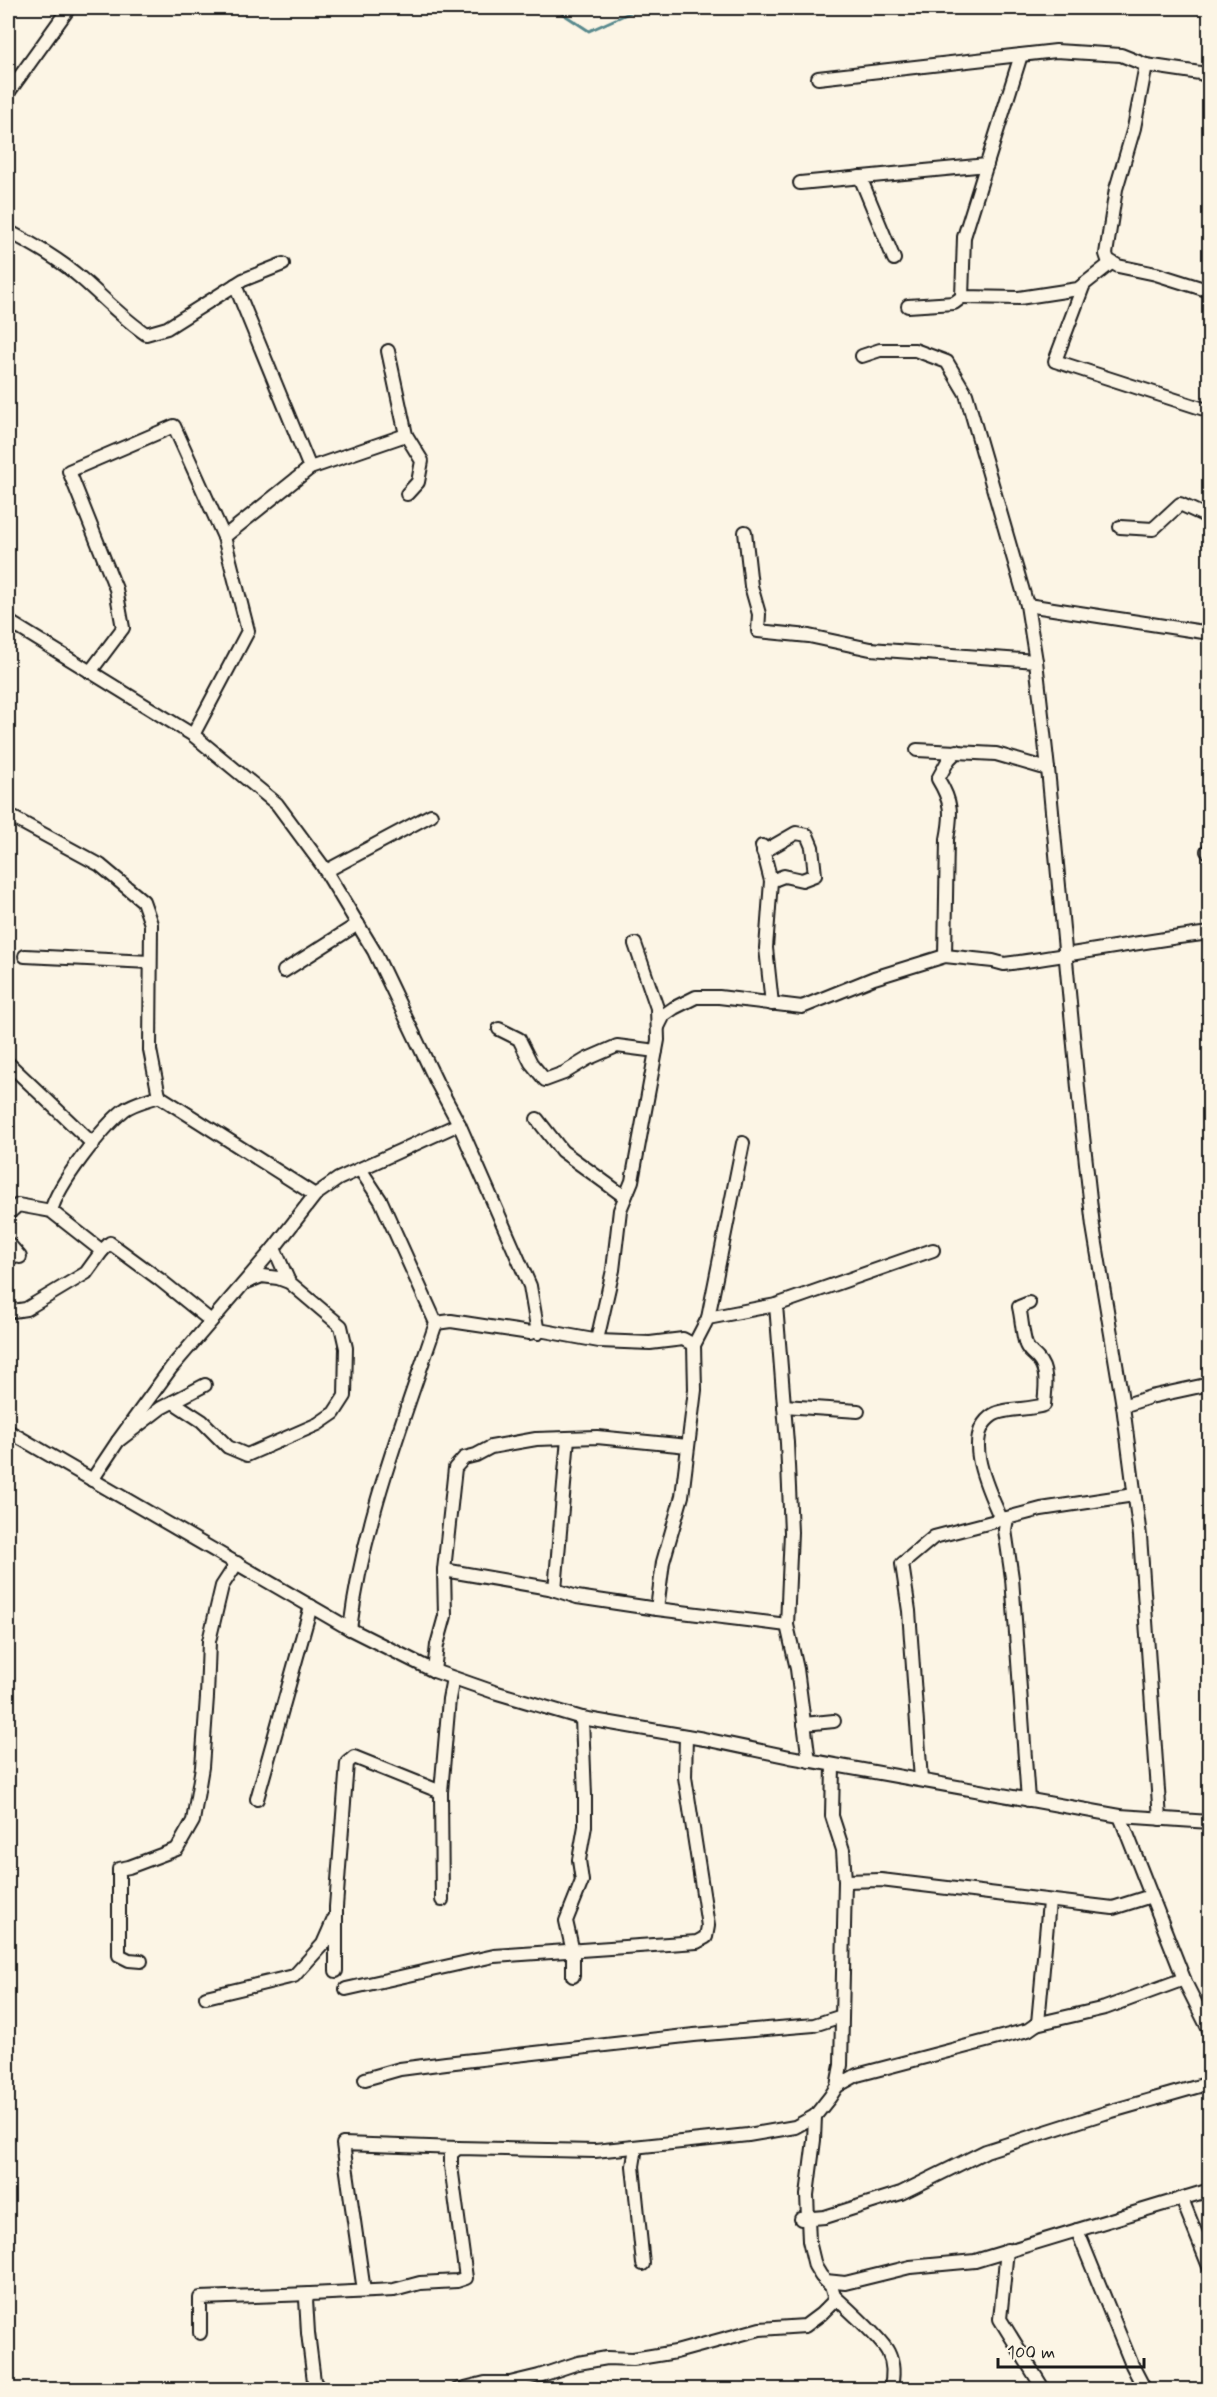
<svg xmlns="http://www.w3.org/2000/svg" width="1217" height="2397" font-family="Mynerve,sans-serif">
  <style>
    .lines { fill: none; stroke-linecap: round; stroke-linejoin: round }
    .stream { stroke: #58898d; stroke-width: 3 }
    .minor-casing { stroke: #1c1c1c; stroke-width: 16 }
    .minor { stroke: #fcf5e5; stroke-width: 12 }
  </style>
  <rect width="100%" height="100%" fill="#fcf5e5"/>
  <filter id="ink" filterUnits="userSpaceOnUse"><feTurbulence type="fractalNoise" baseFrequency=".0167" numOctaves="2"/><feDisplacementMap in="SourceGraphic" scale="12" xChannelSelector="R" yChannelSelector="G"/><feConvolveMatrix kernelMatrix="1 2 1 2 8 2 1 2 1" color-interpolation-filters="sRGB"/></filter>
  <g filter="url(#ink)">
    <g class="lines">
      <!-- stream -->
      <polyline class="stream" points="554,8 589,31 640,8"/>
      <defs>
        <g id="minor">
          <polyline points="1021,55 964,237 962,297 1019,298 1078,289 1111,263"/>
          <polyline points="1146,65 1134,128 1116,189 1106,254 1108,260 1118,266 1156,274 1210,291"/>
          <polyline points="818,78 1056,51 1121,55 1146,65 1200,73 1210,77"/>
          <polyline points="8,93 69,8"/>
          <polyline points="860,177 894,259"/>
          <polyline points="800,183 987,165"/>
          <path d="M 8,231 C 34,245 59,259 82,279 C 104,298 122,318 146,334 L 167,328 L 243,280 L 283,264"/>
          <polyline points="1084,284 1055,361 1210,411"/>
          <polyline points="235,285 310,468"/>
          <polyline points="908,306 954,303 962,297"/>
          <polyline points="388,351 406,435 422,461 418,482 407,494"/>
          <polyline points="862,356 880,350 915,350 947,362 966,394 1027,605"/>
          <polyline points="1120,527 1153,529 1180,504 1210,518"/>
          <polyline points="745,532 751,586 759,614 758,631 809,636 870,649 1036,661"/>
          <polyline points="224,537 310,468 406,435"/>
          <polyline points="8,621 193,735 277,804 322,865 374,951 437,1083 459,1124 530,1286 538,1333"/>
          <polyline points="90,672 123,628 116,589 69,471 174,426 224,537 248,631 193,735"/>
          <polyline points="917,750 996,754 1048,769"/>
          <polyline points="8,815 100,865 143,901 151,924 150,1050 159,1096 315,1195"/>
          <polyline points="762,846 771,881 766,948 772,1004"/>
          <polyline points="1210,851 1207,851 1210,853"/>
          <polyline points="763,852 796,833 807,835 812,847 815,875 802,880 784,876 771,881"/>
          <polyline points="326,871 431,815"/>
          <polyline points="25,956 150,962"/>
          <path d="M 945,956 L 947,839 C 952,813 952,802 938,779 L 949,759 L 957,751"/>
          <polyline points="284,971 358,924"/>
          <path d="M 658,1027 L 664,1015 L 674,1008 L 696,997 L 719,997 L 802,1007 L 874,978 L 945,956 L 993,961 L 1004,964 C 1073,955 1141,941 1210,933"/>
          <polyline points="499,1029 519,1039 531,1063 545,1080 564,1073 587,1059 617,1046 656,1051"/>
          <polyline points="8,1063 93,1144"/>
          <polyline points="537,1119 562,1151 625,1197"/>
          <polyline points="51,1211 102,1251 110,1243 159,1279 211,1321"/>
          <path d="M 8,1214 L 18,1205 L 51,1211 C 58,1184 102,1128 124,1110 C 133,1103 148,1100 159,1096"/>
          <polyline points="8,1243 20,1257"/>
          <polyline points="274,1248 289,1282"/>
          <polyline points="776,1305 933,1250"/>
          <polyline points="8,1307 13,1311 26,1309 86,1273 102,1251"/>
          <polyline points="708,1318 743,1143"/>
          <polyline points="597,1340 613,1270 620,1210 632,1181 658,1040 657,1008 635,944"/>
          <polyline points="173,1402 202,1421 228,1447 247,1455 318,1424 334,1413 345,1396 346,1348 341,1326 289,1282 278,1278 262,1276 247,1282"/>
          <polyline points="784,1406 858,1411"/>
          <polyline points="1123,1406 1150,1397 1210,1384"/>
          <polyline points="8,1431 350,1629 434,1671 494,1692 582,1718 704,1739 790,1757 1120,1816 1210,1822"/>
          <polyline points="118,1441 171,1368 274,1248 315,1195 338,1179 459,1124"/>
          <polyline points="92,1480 118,1441 161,1408 205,1385"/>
          <path d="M 1001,1519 C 990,1493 960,1436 993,1415 C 1004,1408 1030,1410 1044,1405 C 1045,1391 1049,1371 1038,1359 C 1034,1354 1029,1352 1026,1345 C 1022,1333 1022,1319 1019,1307 L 1029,1303"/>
          <polyline points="444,1570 455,1468 464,1458 476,1455 491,1447 536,1439 597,1437 688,1446"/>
          <polyline points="555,1590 568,1438"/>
          <polyline points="657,1609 787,1625 791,1532 787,1443 776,1305 708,1318 694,1345"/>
          <polyline points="787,1625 797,1669 809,1761"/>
          <path d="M 350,1629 C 363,1523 402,1424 436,1323 L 381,1201 L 360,1169"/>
          <polyline points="434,1671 437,1645 445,1616 444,1570 549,1588 577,1597 657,1609 663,1562 682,1496 695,1390 694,1345 683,1339 650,1343 599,1341 539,1330 530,1333 451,1321 436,1323"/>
          <polyline points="804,1724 834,1721"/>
          <polyline points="921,1780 909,1611 902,1564 934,1537 1007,1518"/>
          <polyline points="441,1792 442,1900"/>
          <polyline points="257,1799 311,1606"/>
          <polyline points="1028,1800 1012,1578 1005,1530 1007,1518 1041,1509 1134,1495"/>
          <polyline points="1120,1816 1186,1984 1210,2032"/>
          <polyline points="1160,1819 1140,1536 1123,1406 1093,1226 1080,1109 1048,769 1036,661 1027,605 1210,633"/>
          <polyline points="845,1881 881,1880 1113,1908 1151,1896"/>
          <polyline points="141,1961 129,1960 119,1955 119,1869 129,1867 177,1849 193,1821 202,1767 207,1697 209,1641 222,1586 237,1563"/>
          <polyline points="336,1971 336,1907 347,1763 354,1757 441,1792 449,1699 453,1678"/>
          <polyline points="573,1976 573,1952 566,1921 582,1881 579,1860 585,1826 585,1796 582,1718"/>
          <polyline points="346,1989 494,1956 697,1942 706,1937 708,1926 685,1777 686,1736"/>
          <polyline points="206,1997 294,1976 323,1944 334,1919"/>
          <polyline points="1036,2024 1105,2008 1184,1979"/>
          <polyline points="365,2079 400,2069 446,2063 694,2035 814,2025 842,2016"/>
          <polyline points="837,2086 857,2075 1028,2030 1038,2023 1049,1902"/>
          <polyline points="636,2147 633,2166 643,2264"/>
          <polyline points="1182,2199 1210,2269"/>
          <polyline points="801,2219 825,2217 901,2193 986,2151 1105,2113 1210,2083"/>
          <polyline points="1077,2230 1132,2365 1145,2390"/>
          <polyline points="1007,2250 1000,2319 1044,2390"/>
          <polyline points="826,2281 845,2283 910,2267 975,2261 1210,2190"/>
          <polyline points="364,2291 343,2144 458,2148"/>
          <path d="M 834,2296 C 847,2308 881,2338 888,2352 C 894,2364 894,2376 890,2390"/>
          <polyline points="200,2333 200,2298 310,2294"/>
          <polyline points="320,2390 314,2381 308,2333 306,2299 310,2294 394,2290 420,2283 457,2281 466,2278 451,2166 451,2154 458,2148 595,2151 748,2135 795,2127 815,2116 830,2097 837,2086 841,2065 845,1881 843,1850 832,1816 833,1765"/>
          <polyline points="457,2390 485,2383 510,2383 539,2376 578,2363 607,2358 633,2359 676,2352 760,2329 805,2326 821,2314 833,2302 834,2296 831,2286 821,2276 815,2266 809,2241 807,2195 814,2140 815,2116"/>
        </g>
      </defs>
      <!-- minor casing -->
      <use href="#minor" class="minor-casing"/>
      <!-- minor -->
      <use href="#minor" class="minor"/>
    </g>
  </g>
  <!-- margin -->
  <rect width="1217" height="2397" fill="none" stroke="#fcf5e5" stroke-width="30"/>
  <rect x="15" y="15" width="1187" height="2367" fill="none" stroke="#1c1c1c" stroke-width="2" filter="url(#ink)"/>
  <!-- scale -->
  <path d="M998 2358v9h146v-9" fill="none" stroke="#1c1c1c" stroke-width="3"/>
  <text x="1007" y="2358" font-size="18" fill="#1c1c1c" stroke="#fcf5e5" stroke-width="4.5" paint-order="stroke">100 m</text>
</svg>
